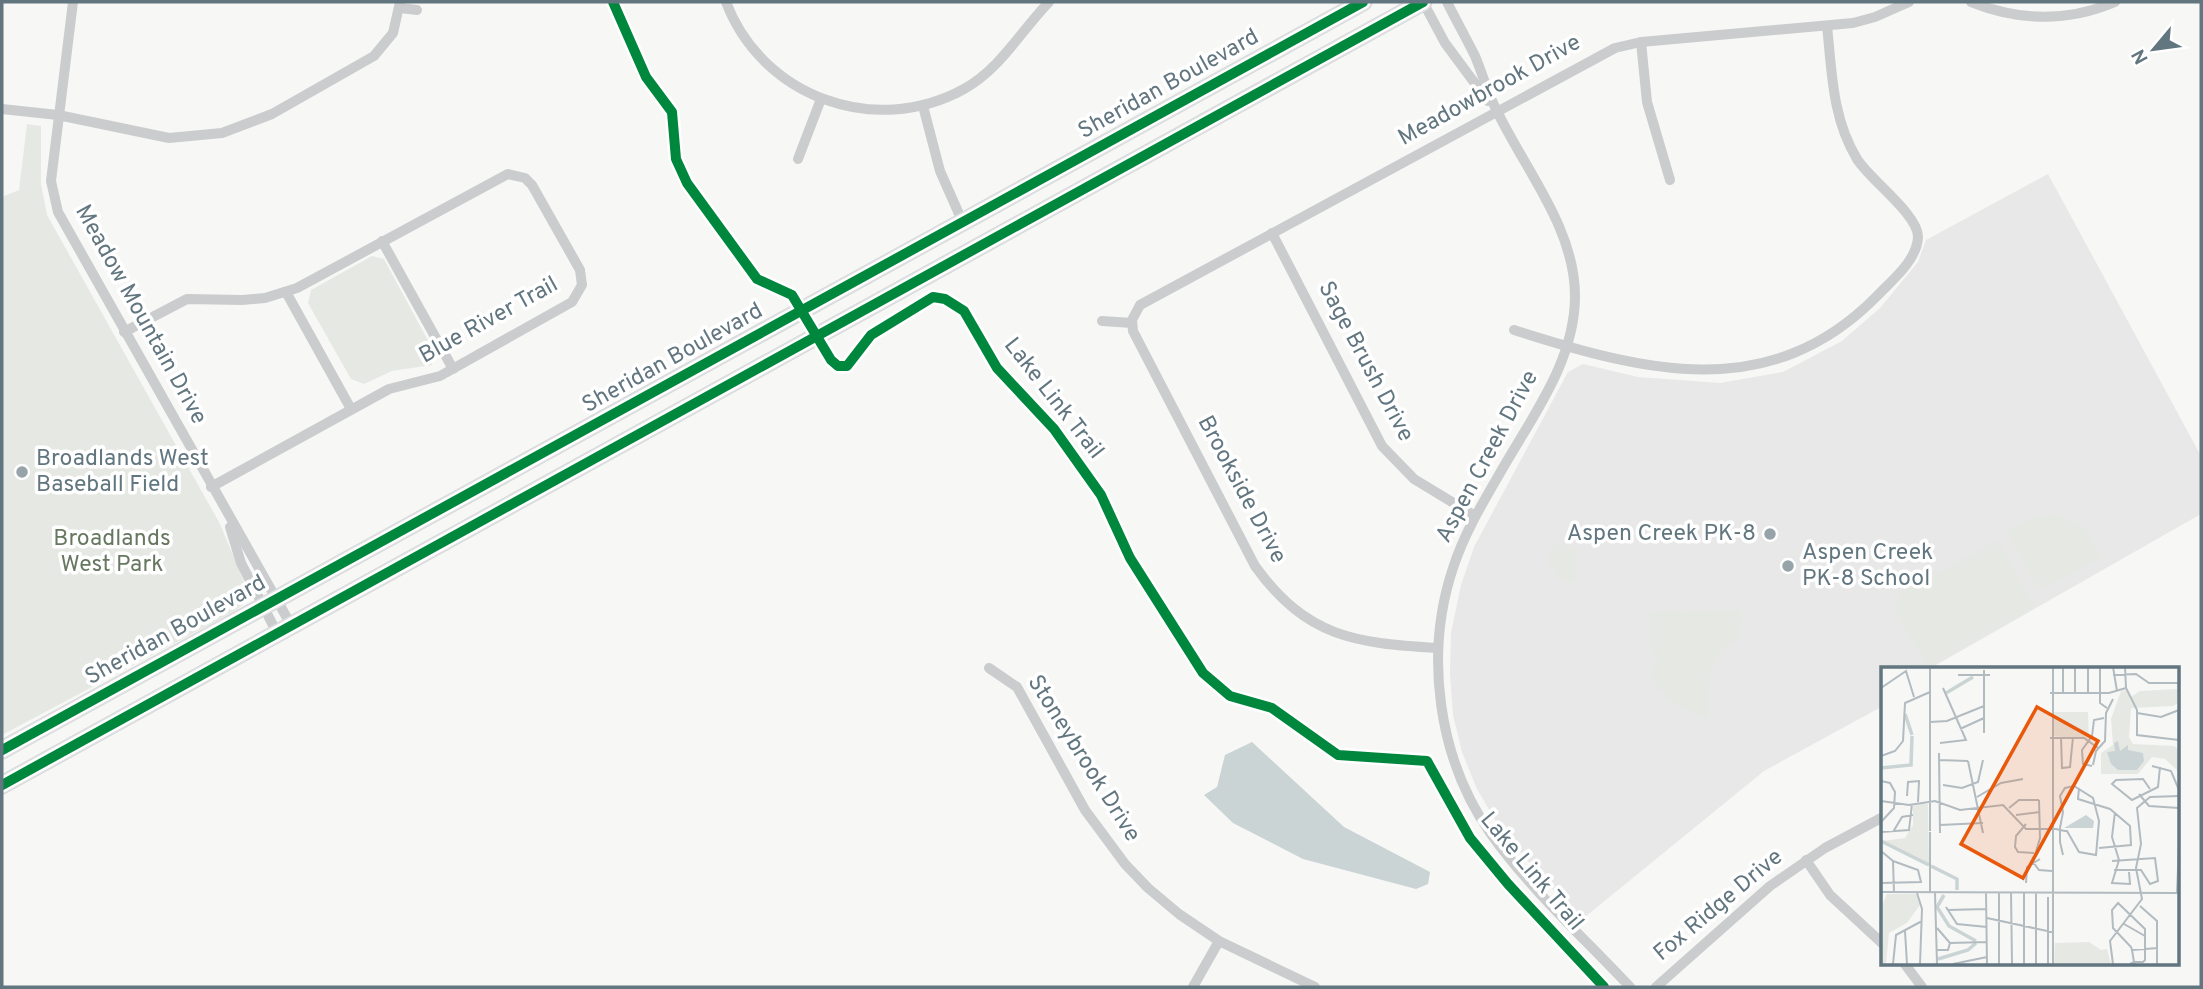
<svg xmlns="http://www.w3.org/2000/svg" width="2203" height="989" font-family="Overpass,sans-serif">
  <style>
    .built { fill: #e7e8e7 }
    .green { fill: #e6e9e3 }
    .water { fill: #cad4d5 }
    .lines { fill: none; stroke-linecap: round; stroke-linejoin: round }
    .primary-casing { stroke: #d3d4d4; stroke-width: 19 }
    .street { stroke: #cbcccd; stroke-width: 10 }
    .primary { stroke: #dfe0e1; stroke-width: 18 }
    .cycleway-casing { stroke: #fff; stroke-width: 15 }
    .cycleway { stroke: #00873e; stroke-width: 10 }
    .poi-dot { fill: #96a3a9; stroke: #fff; stroke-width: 2.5 }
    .labels { text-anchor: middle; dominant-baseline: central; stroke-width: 7; stroke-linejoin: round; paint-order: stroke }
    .street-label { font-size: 23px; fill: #627680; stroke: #fff }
    .poi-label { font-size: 23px; fill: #627680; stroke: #fff; text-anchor: start }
    .park-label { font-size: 23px; fill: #677861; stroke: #fff }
    .inset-river { fill: none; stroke: #cad4d5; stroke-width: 3.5 }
    .inset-road { fill: none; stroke: #b2bbc0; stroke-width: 2 }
    .view { fill: #e8590c; fill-opacity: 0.15; stroke: #e8590c; stroke-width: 3.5 }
    .inset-edge { fill: none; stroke: #627680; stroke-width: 3.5 }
  </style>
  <rect width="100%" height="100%" fill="#f7f7f6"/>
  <!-- built -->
  <polygon class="built" points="2048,174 2201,456 2201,514 1929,669 1883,669 1883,706 1764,771 1580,921 1501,830 1477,789 1462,752 1453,715 1450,674 1451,633 1461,585 1474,547 1568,372 1583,364 1638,377 1720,383 1783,372 1842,341 1880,308 1918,262 1926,240"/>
  <!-- green -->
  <g class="green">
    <polygon points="27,124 41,126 41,184 47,215 220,524 248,591 244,604 233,612 2,735 2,197 19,190"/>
    <polygon points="372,256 384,259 433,350 432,365 392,371 364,384 351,379 308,303 311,290"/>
    <polygon points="2055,514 2082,524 2102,556 2046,588 2035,583 2006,531 2037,517"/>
    <polygon points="1998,540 2035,607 1928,667 1894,610 1900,593"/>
    <polygon points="1564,542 1567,548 1576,548 1576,580 1571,583 1559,578 1548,561 1554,545"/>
    <path d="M 1742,610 L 1740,637 C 1703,659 1710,680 1709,719 C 1681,710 1664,700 1649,673 L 1657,666 L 1655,655 L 1650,650 L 1650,612 Z"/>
  </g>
  <!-- water -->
  <polygon class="water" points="1252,742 1344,827 1430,872 1428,884 1416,889 1303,859 1233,823 1204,795 1217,787 1225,755"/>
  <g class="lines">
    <defs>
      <g id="primary">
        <polyline points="2,750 1363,2"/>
        <polyline points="2,785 1423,2"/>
      </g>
    </defs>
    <!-- primary casing -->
    <use href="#primary" class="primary-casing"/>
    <!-- street -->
    <g class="street">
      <polyline points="73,2 51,181 58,212 291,625"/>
      <path d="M 726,2 C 762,97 875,138 964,89 C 1001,68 1020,32 1049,2"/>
      <polyline points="1423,2 1445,43 1488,101"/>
      <path d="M 1447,2 C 1456,20 1466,38 1475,56 C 1483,75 1488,95 1498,113 C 1526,171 1575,229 1575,296 C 1575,362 1531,418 1500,473 C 1482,504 1464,534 1453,568 C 1424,655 1438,759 1491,834 C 1531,890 1584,938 1630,987"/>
      <path d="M 1971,2 C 2019,21 2066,23 2115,2"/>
      <polyline points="400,8 417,10"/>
      <polyline points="1641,42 1647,102 1670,180"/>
      <polyline points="923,106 940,171 963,223"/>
      <polyline points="2,109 58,115 169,138 222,133 272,114 374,56 393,33 400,2"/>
      <polyline points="798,159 821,99"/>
      <polyline points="1272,233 1382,446 1414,479 1475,516"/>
      <polyline points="382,241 453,369"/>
      <polyline points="286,292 351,409"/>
      <polyline points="1102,321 1132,323"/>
      <path d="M 1514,330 C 1643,371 1769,405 1876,297 C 1891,281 1917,261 1918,237 C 1918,214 1870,180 1857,159 C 1832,118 1832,72 1827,26"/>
      <polyline points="124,332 187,299 242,300 265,298 297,288 508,174 525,178 532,185 580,270 582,285 572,302 440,376 389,389 211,487"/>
      <polyline points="230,527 241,563 277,633"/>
      <path d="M 1438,648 C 1355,643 1307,638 1255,566 L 1133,331 L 1132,320 L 1140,305 L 1615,48 L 1641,42 L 1853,23 L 1875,17 L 1909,2"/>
      <polyline points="989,668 1017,687 1085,810 1125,864 1148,888 1179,914 1219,941 1315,987"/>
      <polyline points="1806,860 1830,895 1883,944"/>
      <polyline points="1904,963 1922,987"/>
      <polyline points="1193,987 1219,941"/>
      <polyline points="1656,987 1770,886 1825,848 1883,817"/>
    </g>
    <!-- primary -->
    <use href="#primary" class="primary"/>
    <defs>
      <g id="cycleway">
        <polyline points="613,2 646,77 672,112 676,159 687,183 757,279 792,295 831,360 838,366 847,366 871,335 933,297 945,299 964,311 997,368 1054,429 1101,495 1130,558 1203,673 1230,696 1272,708 1338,755 1427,761 1470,838 1508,884 1604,987"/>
        <polyline points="2,750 1363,2"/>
        <polyline points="2,785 1423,2"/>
      </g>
    </defs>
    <!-- cycleway casing -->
    <use href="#cycleway" class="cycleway-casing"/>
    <!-- cycleway -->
    <use href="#cycleway" class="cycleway"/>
  </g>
  <!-- markers -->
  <g class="poi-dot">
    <circle cx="22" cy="472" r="7"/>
    <circle cx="1770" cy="534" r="7"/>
    <circle cx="1788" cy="566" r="7"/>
  </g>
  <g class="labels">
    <!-- street labels -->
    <g class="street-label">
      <text transform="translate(1169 85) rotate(-29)">Sheridan Boulevard</text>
      <text transform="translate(1490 91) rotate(-29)">Meadowbrook Drive</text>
      <text transform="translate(140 315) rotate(61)">Meadow Mountain Drive</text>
      <text transform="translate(489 321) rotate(-29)">Blue River Trail</text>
      <text transform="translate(673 359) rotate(-29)">Sheridan Boulevard</text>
      <text transform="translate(1365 362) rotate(62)">Sage Brush Drive</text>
      <text transform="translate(1053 399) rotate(52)">Lake Link Trail</text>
      <text transform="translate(1488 457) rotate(-62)">Aspen Creek Drive</text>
      <text transform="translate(1241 490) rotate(62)">Brookside Drive</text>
      <text transform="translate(176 631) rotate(-29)">Sheridan Boulevard</text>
      <text transform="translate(1083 759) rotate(58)">Stoneybrook Drive</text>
      <text transform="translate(1531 872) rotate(50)">Lake Link Trail</text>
      <text transform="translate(1719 906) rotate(-40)">Fox Ridge Drive</text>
    </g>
    <!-- poi labels -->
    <g class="poi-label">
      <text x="36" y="459">Broadlands West<tspan x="36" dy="26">Baseball Field</tspan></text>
      <text x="1756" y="534" text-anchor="end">Aspen Creek PK-8</text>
      <text x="1802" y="553">Aspen Creek<tspan x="1802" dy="26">PK-8 School</tspan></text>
    </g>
    <!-- park labels -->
    <g class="park-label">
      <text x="112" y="539">Broadlands<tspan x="112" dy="26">West Park</tspan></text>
    </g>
  </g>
  <!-- overview -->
  <g transform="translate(1881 667)">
    <rect width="298" height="298" fill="#f7f7f6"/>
    <path d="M 297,22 L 297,36 L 292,39 L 250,41 L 248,70 L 252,77 L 293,79 L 297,82 L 297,104 L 284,92 L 271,90 L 257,107 L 220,107 L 220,86 L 232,78 L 230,52 L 240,24 L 246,23 L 251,37 L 250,30 L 259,24 ZM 172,45 L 207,45 L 208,72 L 172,69 ZM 41,136 L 47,137 L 48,198 L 1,174 L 24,171 L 32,158 L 32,139 ZM 6,227 L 35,227 L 39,238 L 26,256 L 8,266 L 5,297 L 0,297 L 0,241 ZM 208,275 L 220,283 L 226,282 L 230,297 L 173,297 L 174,276 Z" fill="#e6e9e3"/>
    <path d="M 237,74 L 239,84 L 247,78 L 247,83 L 262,86 L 263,94 L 256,103 L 237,103 L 230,97 L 226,85 L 234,84 L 233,76 ZM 205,148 L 213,154 L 212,161 L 183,161 Z" fill="#cad4d5"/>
    <path class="inset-river" d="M 65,26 L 92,10M 24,47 L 31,68M 0,101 L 30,98 L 31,69M 0,174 L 48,198M 50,199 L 76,212 L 76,223M 63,228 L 56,240 L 68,259 L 95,274M 57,292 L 87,283 L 95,276"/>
    <path class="inset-road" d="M 219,0 L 219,36 L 226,41M 232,0 L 236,24M 244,0 L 245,21 L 256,43 L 256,68 L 298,73M 77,8 L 109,8M 232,8 L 255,7 L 268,16 L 298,16M 0,21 L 25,4 L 33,30M 182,25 L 182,0M 207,25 L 207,0M 169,26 L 228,26 L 245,21M 194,26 L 194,0M 256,46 L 280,50 L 298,43M 49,55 L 66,54 L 103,39M 79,62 L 103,51M 103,66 L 103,3M 180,70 L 181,101 L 189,100 L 192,70M 169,71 L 203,71 L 217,81M 59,76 L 85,73 L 62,21M 58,86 L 59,166M 0,89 L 14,84 L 22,74 L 24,36 L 49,25M 58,93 L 87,94M 87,94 L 102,166M 212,98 L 215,84 L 224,74 L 225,46 L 232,32M 211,99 L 202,97 L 201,83 L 211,69 L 213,53 L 223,51M 271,99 L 290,104 L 298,123M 0,114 L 9,116 L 14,125 L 13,141 L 0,155M 62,118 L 81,121 L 97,115 L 102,93M 198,121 L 197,132 L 229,142 L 249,159 L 250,178 L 218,181M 269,122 L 262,112 L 235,113 L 231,117 L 251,133 L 277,120 L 279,100M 258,127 L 268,139 L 298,141M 26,129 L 27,115 L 38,114 L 37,135M 96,130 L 120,116 L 142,112M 158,133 L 159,171 L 152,195 L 158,203 L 171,204M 0,134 L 28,138 L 54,134 L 79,143 L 122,138 L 145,162 L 175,162 L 179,163 L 184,164 L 186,164 L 198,185 L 215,188 L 218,154 L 212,131 L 193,119 L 184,121 L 179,129 L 182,145 L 179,161 L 179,175 L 182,188M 128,141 L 138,133 L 158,133M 234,145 L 231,170 L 238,193 L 231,216 L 249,217 L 248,205M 135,148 L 159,145M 145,157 L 135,169 L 134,180 L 137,185 L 153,186M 59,158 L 102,156M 49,164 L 49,0M 0,165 L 28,163 L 31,137M 12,165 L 21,150 L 32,148M 49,165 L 49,225M 0,184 L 12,194 L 13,225M 231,194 L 274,191 L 277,214 L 269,217 L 260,203 L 233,203M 0,216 L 40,215 L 37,203 L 12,194M 145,216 L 146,200 L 159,192M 0,225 L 298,226M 36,226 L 41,242 L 39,297M 54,226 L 56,297M 105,226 L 106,297M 130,226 L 131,297M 143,226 L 143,297M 155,226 L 155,297M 296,226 L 298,177M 259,239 L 276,254 L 276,297M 65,240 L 76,257 L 106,260M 67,243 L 106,242M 106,251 L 171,265M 243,257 L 264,269M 56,261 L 69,276 L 67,283 L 56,283M 24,264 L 26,297M 69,276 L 106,275M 251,283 L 277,281M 12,297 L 15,268 L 41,254M 72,297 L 106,290M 118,297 L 118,226M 167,297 L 167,230M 172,297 L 172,0M 232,297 L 229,274 L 261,232 L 255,201 L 260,177 L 256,141 L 269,130 L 298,129M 249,297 L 253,295 L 262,295 L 264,293 L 264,262 L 237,236 L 231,243 L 232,261 L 250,280 L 251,283 L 253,295 L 254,297"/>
    <path class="view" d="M 156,40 L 217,74 L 142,211 L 80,177 Z"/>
    <rect width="298" height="298" class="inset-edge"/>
  </g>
  <!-- border -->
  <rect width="2203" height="989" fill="none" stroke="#627680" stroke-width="7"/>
  <!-- north arrow -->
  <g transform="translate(2154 49) rotate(241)" stroke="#ffffff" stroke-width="5" paint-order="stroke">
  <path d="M0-5L12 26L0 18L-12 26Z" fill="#627680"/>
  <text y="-10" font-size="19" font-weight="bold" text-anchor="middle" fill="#627680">N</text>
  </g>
</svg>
